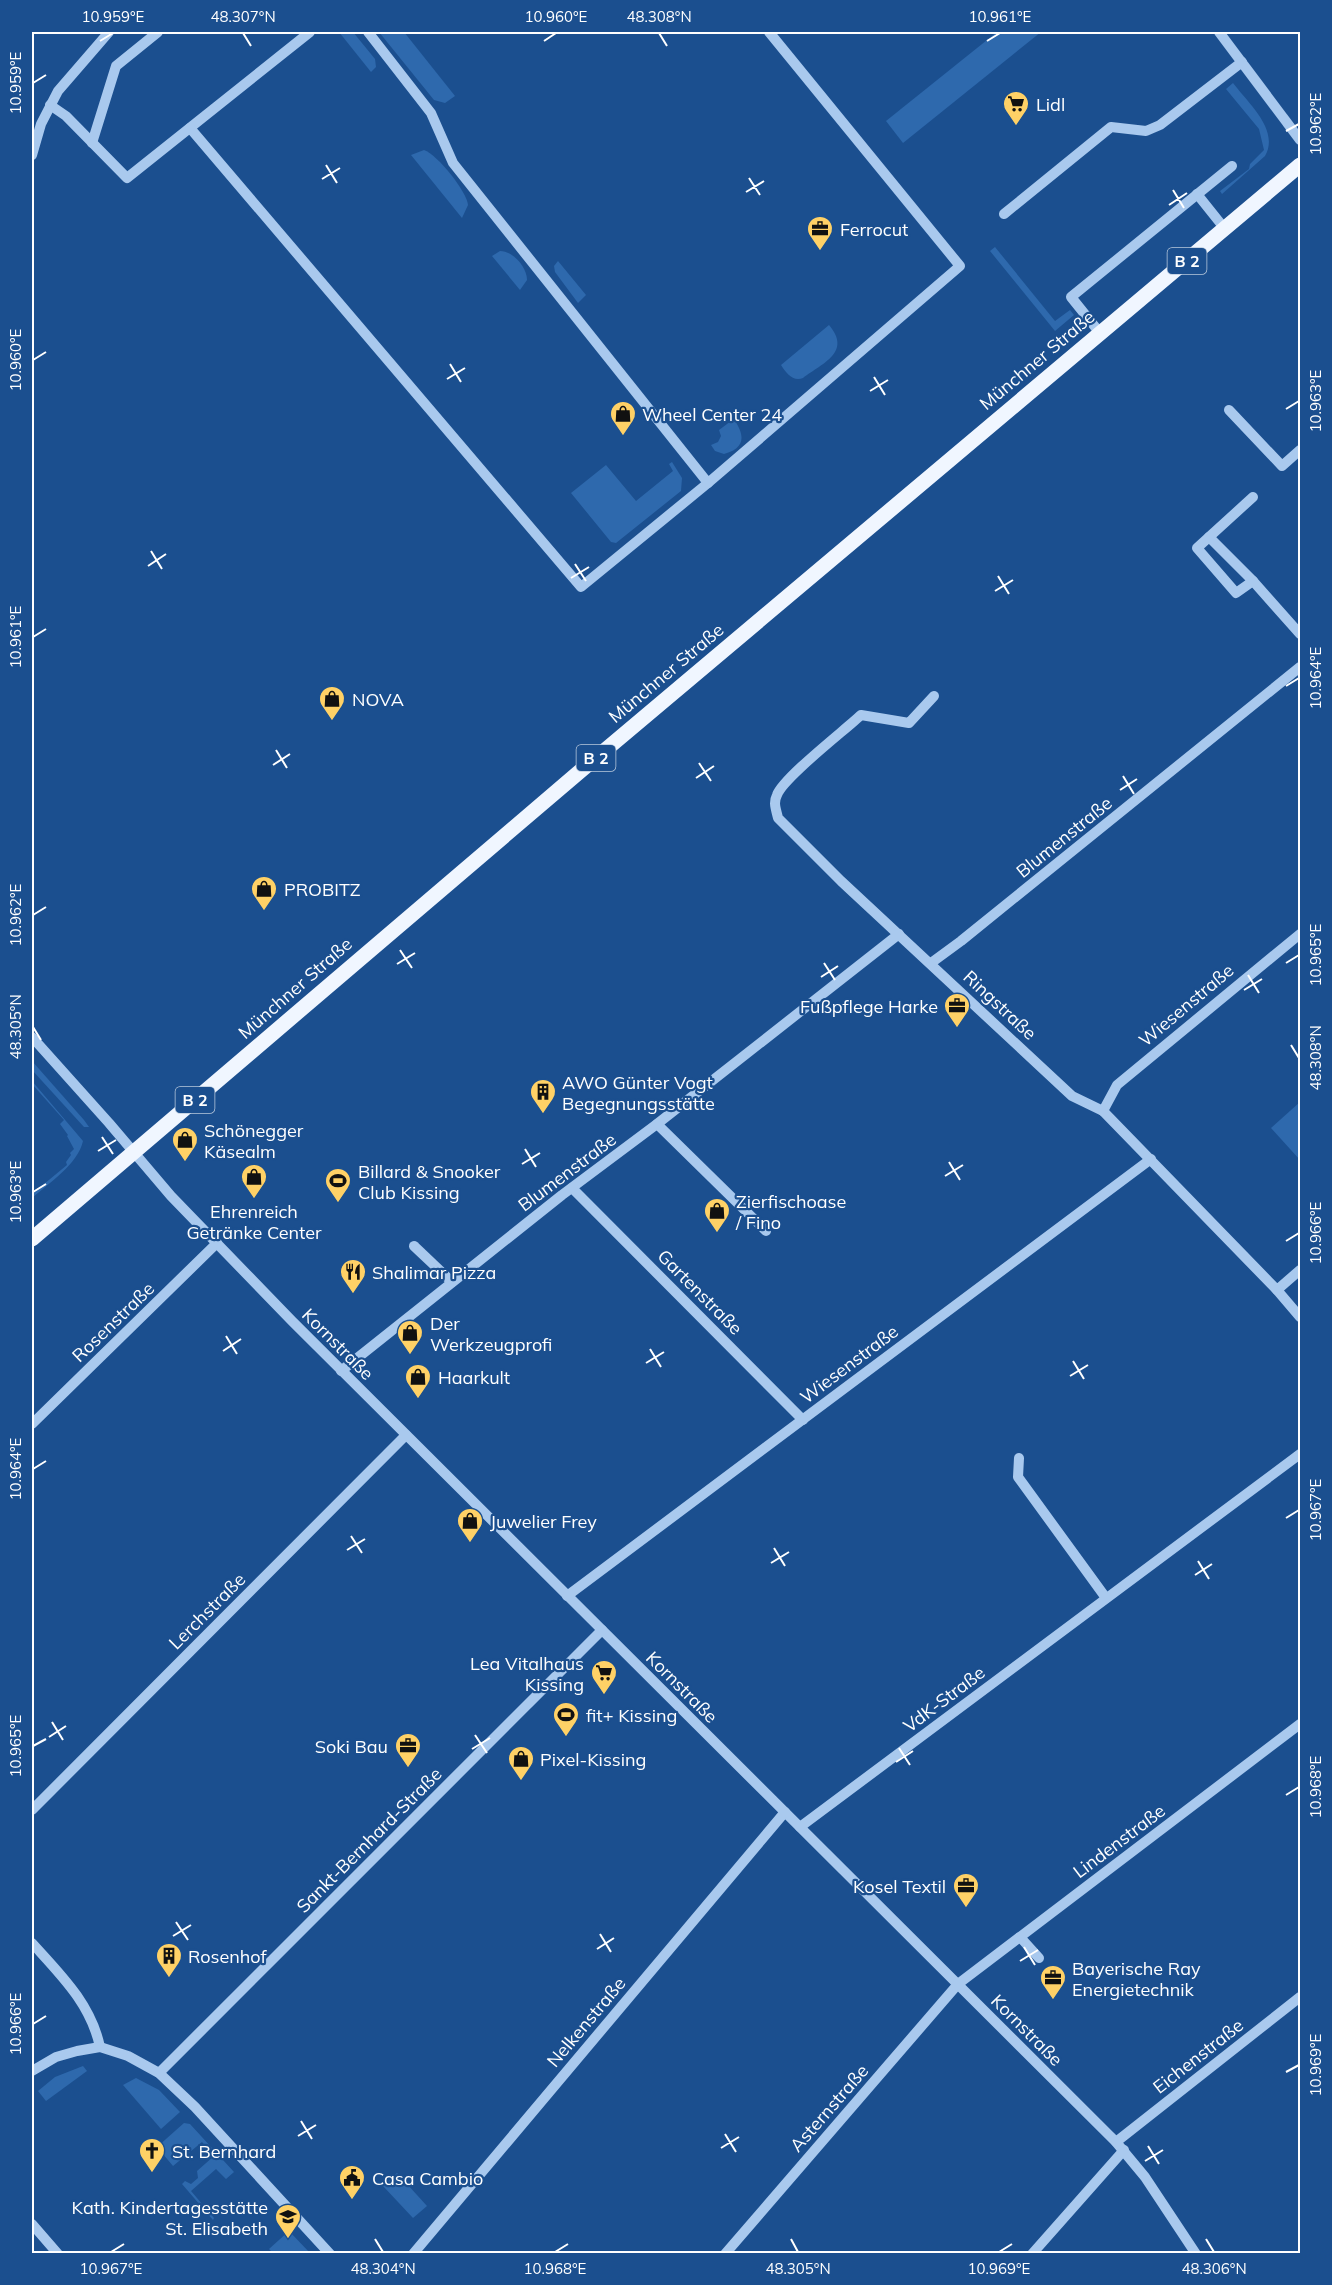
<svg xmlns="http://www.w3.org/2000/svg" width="1332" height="2285" font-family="Mulish,sans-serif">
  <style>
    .green { fill: #2e69ad }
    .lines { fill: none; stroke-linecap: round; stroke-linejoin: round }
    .minor { stroke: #a9c9ee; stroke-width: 10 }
    .major { stroke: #f0f6ff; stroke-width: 15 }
    .ticks { fill: none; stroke: #fff; stroke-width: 2 }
    .labels { text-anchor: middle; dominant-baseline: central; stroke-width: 4.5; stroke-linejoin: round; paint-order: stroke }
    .shield { fill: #1b4f8f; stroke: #bbcadd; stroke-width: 1.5 }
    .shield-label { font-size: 16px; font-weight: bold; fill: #fff }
    .poi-label { font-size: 18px; fill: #fff; stroke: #1b4f8f; text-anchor: start }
    .street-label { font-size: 18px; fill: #fff; stroke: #1b4f8f }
    .neatline { fill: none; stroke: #fff; stroke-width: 2 }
    .ticks-label { font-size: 15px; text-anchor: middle; fill: #fff }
  </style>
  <rect width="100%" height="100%" fill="#1b4f8f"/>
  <!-- green -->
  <g class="green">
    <polygon points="339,32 353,32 375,59 376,67 371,72"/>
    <polygon points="379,32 404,32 455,96 445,103 434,100"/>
    <polygon points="997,32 1041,32 903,143 886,121"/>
    <path d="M 1233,83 C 1248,103 1280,130 1265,156 L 1222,194 L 1220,191 L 1249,169 L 1250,164 L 1264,150 L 1259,129 L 1226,89 Z"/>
    <path d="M 424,150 C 438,155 467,192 468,205 L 462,218 L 411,155 Z"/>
    <polygon points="995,247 1055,321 1070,310 1074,315 1055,331 990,251"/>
    <path d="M 500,251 C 513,251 527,267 527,280 L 520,290 L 492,256 Z"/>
    <polygon points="558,261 586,295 578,303 555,272 554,266"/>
    <path d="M 829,325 C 852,352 823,363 803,378 C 793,382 786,373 781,365 Z"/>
    <path d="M 727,410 C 739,425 754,446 724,454 L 715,451 L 711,445 L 718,442 L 721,436 L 719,430 L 731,421 L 724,412 Z"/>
    <polygon points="672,462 682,478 681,491 616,543 611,542 571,493 606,465 636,501 673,471 669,464"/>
    <polygon points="32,1061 84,1120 89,1127 84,1127 32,1070"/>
    <path d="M 32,1081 L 83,1141 C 78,1164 49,1183 32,1198 L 32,1194 L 67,1165 L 66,1162 L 71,1155 L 70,1153 L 74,1149 L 67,1136 L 68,1135 L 60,1124 L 64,1120 L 32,1084 Z"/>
    <polygon points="1300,1102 1300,1160 1271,1128"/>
    <polygon points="83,2066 87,2071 46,2101 38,2091 55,2077"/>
    <polygon points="136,2078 159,2090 180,2112 161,2129 123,2085"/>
    <polygon points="184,2123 190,2124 234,2172 226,2179 216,2169 191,2191 214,2218 213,2220 182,2184 185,2181 191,2184 198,2178 197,2171 214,2156 202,2142 173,2166 157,2147"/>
    <polygon points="397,2173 427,2206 413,2218 383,2186"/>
    <polygon points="289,2231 310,2253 273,2253 269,2249"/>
  </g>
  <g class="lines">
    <!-- minor -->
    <g class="minor">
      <polyline points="368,32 431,113 453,163 708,483 960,266 769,32"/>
      <polyline points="1219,32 1300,140"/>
      <polyline points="50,105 66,116 127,178 310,32"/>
      <polyline points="190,128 581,587 708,483"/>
      <polyline points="92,143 116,66 158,32"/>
      <polyline points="32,155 41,124 58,91 109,32"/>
      <polyline points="1197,194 1225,229"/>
      <polyline points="1004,214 1111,127 1146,131 1160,125 1242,62"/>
      <polyline points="1100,333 1071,297 1232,166"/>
      <polyline points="1229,410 1282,466 1300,450"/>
      <polyline points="1253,497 1197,548 1236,593 1253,581"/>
      <polyline points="1209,537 1253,581 1300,634"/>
      <path d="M 934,696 L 909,723 L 861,715 C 845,730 783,778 777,795 C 773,803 776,809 778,818 L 841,881 L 1072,1096 L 1103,1111 L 1277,1290 L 1300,1270"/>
      <polyline points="931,963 961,941 1300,667"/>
      <polyline points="32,1037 109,1123 171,1196 292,1321 1116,2142 1145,2177 1196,2254"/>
      <polyline points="1103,1111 1117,1085 1300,934"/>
      <polyline points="657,1124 766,1231"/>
      <polyline points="572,1188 803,1420"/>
      <polyline points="414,1246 452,1282"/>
      <polyline points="1277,1290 1300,1317"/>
      <polyline points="341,1371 562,1195 657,1124 899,934"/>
      <polyline points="32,1424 217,1243"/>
      <polyline points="1019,1458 1018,1477 1106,1598"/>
      <polyline points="567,1596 1151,1159"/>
      <polyline points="32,1810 406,1435"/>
      <polyline points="800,1827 1300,1454"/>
      <polyline points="1020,1937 1039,1958"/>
      <path d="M 32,1943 C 61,1975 91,2004 100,2047"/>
      <polyline points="32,2071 56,2057 77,2051 100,2047 128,2056 159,2073 195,2107 330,2254"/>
      <polyline points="159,2073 602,1630"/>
      <polyline points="1116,2142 1300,1997"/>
      <polyline points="32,2224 58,2254"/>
      <polyline points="413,2254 785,1812"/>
      <polyline points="725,2254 958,1984 1300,1724"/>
      <polyline points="1032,2254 1124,2150"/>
    </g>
    <!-- major -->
    <polyline class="major" points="32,1239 578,773 1300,165"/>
  </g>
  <!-- ticks -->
  <path class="ticks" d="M 243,33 L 251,46M 659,33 L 667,46M 100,41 L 113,33M 544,41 L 556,33M 987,41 L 1000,33M 33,83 L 46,75M 1286,131 L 1299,124M 326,165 L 337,183M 749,178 L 760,195M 322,179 L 340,168M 1173,190 L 1184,208M 746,192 L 764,181M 1169,205 L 1187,193M 33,360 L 46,352M 450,364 L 461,382M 874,377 L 885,395M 447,379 L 465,368M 870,391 L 888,380M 1286,409 L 1299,401M 151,551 L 162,569M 575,564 L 586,581M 148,566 L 166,554M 998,576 L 1009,594M 571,578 L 589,567M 995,591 L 1013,580M 33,637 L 46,629M 1286,686 L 1299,678M 276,750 L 287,768M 699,763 L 711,781M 273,765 L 290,754M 1123,776 L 1134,794M 696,778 L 714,766M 1120,790 L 1137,779M 33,915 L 46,907M 400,950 L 412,968M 824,963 L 835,980M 1286,963 L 1299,955M 397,964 L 415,953M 1248,975 L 1259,993M 821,977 L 838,966M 1244,990 L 1262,979M 33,1027 L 41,1040M 1291,1045 L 1299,1058M 102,1137 L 113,1154M 525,1149 L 536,1167M 98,1151 L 116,1140M 949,1162 L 960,1180M 522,1164 L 540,1153M 945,1176 L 963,1165M 33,1192 L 46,1184M 1286,1241 L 1299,1233M 226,1336 L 237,1354M 650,1349 L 661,1367M 223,1351 L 241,1339M 1073,1361 L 1084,1379M 646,1363 L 664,1352M 1070,1376 L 1088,1365M 33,1469 L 46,1461M 1286,1518 L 1299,1510M 351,1536 L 362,1553M 774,1548 L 785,1566M 347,1550 L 365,1539M 1198,1561 L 1209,1579M 771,1563 L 789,1552M 1195,1575 L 1212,1564M 52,1722 L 63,1740M 475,1735 L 487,1753M 49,1737 L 66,1726M 33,1746 L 46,1739M 899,1748 L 910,1765M 472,1749 L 490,1738M 896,1762 L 913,1751M 1286,1795 L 1299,1787M 176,1922 L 188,1940M 600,1934 L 611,1952M 173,1936 L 191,1925M 1024,1947 L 1035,1965M 597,1949 L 614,1938M 1020,1961 L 1038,1950M 33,2024 L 46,2016M 1286,2072 L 1299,2065M 301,2121 L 312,2139M 725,2134 L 736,2152M 298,2136 L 316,2125M 1148,2146 L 1159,2164M 721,2148 L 739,2137M 1145,2161 L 1163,2150M 375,2239 L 383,2252M 791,2239 L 798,2252M 1206,2239 L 1214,2252M 111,2252 L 124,2244M 555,2252 L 568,2244M 999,2252 L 1012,2244"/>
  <!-- icons -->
  <defs>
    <symbol id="supermarket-pin" viewBox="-11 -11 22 30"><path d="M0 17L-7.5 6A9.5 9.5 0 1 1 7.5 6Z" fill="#ffd166" stroke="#1b4f8f"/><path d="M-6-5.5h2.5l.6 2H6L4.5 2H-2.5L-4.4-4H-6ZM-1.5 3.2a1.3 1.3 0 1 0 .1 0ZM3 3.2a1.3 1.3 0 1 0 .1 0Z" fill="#111"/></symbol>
    <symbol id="office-pin" viewBox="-11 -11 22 30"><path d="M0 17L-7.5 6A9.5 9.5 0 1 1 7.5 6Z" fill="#ffd166" stroke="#1b4f8f"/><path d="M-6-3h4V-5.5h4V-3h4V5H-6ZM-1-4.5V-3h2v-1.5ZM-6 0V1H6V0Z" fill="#111"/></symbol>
    <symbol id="shop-pin" viewBox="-11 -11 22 30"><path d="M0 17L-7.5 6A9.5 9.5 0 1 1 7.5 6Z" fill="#ffd166" stroke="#1b4f8f"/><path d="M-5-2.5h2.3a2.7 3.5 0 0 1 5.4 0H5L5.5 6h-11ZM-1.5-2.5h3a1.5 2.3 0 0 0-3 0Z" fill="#111"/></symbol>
    <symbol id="building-pin" viewBox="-11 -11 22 30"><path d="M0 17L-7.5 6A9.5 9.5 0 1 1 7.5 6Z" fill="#ffd166" stroke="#1b4f8f"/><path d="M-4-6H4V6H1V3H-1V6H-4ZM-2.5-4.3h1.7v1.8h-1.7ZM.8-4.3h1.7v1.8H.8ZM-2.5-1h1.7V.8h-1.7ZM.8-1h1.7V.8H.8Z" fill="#111"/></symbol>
    <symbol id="stadium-pin" viewBox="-11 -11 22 30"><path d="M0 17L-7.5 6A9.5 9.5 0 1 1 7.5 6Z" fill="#ffd166" stroke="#1b4f8f"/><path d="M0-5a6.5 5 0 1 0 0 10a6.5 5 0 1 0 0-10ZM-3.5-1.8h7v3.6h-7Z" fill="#111"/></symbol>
    <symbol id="restaurant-pin" viewBox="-11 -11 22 30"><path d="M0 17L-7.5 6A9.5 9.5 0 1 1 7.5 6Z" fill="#ffd166" stroke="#1b4f8f"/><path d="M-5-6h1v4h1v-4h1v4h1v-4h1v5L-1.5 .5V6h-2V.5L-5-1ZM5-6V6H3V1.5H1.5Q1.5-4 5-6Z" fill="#111"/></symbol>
    <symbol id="church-pin" viewBox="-11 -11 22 30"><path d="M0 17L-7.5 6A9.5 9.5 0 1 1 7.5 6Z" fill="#ffd166" stroke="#1b4f8f"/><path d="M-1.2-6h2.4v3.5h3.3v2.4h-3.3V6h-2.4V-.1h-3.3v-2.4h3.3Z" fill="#111"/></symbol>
    <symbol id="civic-pin" viewBox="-11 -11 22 30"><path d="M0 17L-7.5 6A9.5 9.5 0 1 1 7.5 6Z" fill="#ffd166" stroke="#1b4f8f"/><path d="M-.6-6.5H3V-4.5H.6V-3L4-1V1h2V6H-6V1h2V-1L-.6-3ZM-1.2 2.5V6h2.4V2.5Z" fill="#111"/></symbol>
    <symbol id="school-pin" viewBox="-11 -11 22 30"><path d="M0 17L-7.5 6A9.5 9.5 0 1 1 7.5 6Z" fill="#ffd166" stroke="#1b4f8f"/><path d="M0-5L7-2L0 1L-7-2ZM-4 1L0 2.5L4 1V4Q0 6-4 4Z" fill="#111"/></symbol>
  </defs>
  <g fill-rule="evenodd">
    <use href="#supermarket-pin" x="1001" y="89" width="30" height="40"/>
    <use href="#office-pin" x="805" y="214" width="30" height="40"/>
    <use href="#shop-pin" x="608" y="399" width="30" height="40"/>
    <use href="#shop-pin" x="317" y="684" width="30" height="40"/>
    <use href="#shop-pin" x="249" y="874" width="30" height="40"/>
    <use href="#office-pin" x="942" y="991" width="30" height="40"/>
    <use href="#building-pin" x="528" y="1077" width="30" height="40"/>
    <use href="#shop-pin" x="170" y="1125" width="30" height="40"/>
    <use href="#shop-pin" x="239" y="1162" width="30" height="40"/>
    <use href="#stadium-pin" x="323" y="1166" width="30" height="40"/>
    <use href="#shop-pin" x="702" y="1196" width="30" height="40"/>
    <use href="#restaurant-pin" x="338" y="1257" width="30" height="40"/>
    <use href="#shop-pin" x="395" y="1318" width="30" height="40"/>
    <use href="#shop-pin" x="403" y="1362" width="30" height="40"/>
    <use href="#shop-pin" x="455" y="1506" width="30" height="40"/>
    <use href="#supermarket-pin" x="589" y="1658" width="30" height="40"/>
    <use href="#stadium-pin" x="551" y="1700" width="30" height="40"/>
    <use href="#office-pin" x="393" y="1731" width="30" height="40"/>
    <use href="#shop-pin" x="506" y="1744" width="30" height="40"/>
    <use href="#office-pin" x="951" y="1871" width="30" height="40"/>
    <use href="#building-pin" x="154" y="1941" width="30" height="40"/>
    <use href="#office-pin" x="1038" y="1963" width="30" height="40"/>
    <use href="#church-pin" x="137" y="2136" width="30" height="40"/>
    <use href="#civic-pin" x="337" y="2163" width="30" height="40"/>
    <use href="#school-pin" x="273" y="2202" width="30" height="40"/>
  </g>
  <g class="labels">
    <!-- shield labels -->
    <g class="shield">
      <rect x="1167.5" y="248" width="39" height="26" rx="4.5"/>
      <rect x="576.5" y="745" width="39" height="26" rx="4.5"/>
      <rect x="175.5" y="1087" width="39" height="26" rx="4.5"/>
    </g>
    <g class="shield-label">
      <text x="1187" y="261">B 2</text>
      <text x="596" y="758">B 2</text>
      <text x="195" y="1100">B 2</text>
    </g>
    <!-- poi labels -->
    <g class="poi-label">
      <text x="1036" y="104">Lidl</text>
      <text x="840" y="229">Ferrocut</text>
      <text x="642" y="414">Wheel Center 24</text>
      <text x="352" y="699">NOVA</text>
      <text x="284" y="889">PROBITZ</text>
      <text x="938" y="1006" text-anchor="end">Fußpflege Harke</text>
      <text x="562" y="1082">AWO Günter Vogt<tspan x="562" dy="21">Begegnungsstätte</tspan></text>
      <text x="204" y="1130">Schönegger<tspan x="204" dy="21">Käsealm</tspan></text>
      <text x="358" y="1171">Billard &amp; Snooker<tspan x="358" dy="21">Club Kissing</tspan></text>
      <text x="736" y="1201">Zierfischoase<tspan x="736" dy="21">/ Fino</tspan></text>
      <text x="254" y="1211" text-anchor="middle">Ehrenreich<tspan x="254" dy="21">Getränke Center</tspan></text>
      <text x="372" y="1272">Shalimar Pizza</text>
      <text x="430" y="1323">Der<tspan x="430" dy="21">Werkzeugprofi</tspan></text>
      <text x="438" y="1377">Haarkult</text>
      <text x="490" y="1521">Juwelier Frey</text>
      <text x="584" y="1663" text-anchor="end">Lea Vitalhaus<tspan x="584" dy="21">Kissing</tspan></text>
      <text x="586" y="1715">fit+ Kissing</text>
      <text x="388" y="1746" text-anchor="end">Soki Bau</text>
      <text x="540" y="1759">Pixel-Kissing</text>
      <text x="946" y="1886" text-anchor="end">Kosel Textil</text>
      <text x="188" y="1956">Rosenhof</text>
      <text x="1072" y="1968">Bayerische Ray<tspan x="1072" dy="21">Energietechnik</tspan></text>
      <text x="172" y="2151">St. Bernhard</text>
      <text x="372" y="2178">Casa Cambio</text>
      <text x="268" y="2207" text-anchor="end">Kath. Kindertagesstätte<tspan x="268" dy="21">St. Elisabeth</tspan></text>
    </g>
    <!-- street labels -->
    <g class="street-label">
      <text transform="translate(1037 360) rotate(-40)">Münchner Straße</text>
      <text transform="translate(666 673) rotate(-40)">Münchner Straße</text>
      <text transform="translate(1064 837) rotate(-39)">Blumenstraße</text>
      <text transform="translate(295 988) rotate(-41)">Münchner Straße</text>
      <text transform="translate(1000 1005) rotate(43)">Ringstraße</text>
      <text transform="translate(1186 1005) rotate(-40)">Wiesenstraße</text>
      <text transform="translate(567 1172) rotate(-37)">Blumenstraße</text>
      <text transform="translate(700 1292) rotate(45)">Gartenstraße</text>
      <text transform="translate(113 1322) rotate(-44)">Rosenstraße</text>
      <text transform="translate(338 1344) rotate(45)">Kornstraße</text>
      <text transform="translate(849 1364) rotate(-37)">Wiesenstraße</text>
      <text transform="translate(207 1611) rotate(-45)">Lerchstraße</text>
      <text transform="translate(682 1687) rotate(45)">Kornstraße</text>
      <text transform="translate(944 1699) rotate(-37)">VdK-Straße</text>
      <text transform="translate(369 1840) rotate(-45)">Sankt-Bernhard-Straße</text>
      <text transform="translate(1119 1841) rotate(-37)">Lindenstraße</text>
      <text transform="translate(586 2022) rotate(-50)">Nelkenstraße</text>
      <text transform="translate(1027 2030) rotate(45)">Kornstraße</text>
      <text transform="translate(1198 2056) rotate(-38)">Eichenstraße</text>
      <text transform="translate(829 2108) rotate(-49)">Asternstraße</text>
    </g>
  </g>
  <!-- border -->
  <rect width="1332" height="2285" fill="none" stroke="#1b4f8f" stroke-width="66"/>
  <rect x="33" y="33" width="1266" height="2219" class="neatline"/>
  <g class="ticks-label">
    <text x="113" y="22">10.959°E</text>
    <text x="243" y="22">48.307°N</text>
    <text x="556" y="22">10.960°E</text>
    <text x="659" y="22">48.308°N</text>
    <text x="1000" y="22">10.961°E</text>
    <text transform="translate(16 83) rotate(-90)" y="5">10.959°E</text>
    <text transform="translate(1316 124) rotate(-90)" y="5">10.962°E</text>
    <text transform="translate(16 360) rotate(-90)" y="5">10.960°E</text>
    <text transform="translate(1316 401) rotate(-90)" y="5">10.963°E</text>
    <text transform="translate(16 637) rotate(-90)" y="5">10.961°E</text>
    <text transform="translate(1316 678) rotate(-90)" y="5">10.964°E</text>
    <text transform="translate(16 915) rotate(-90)" y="5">10.962°E</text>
    <text transform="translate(1316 955) rotate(-90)" y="5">10.965°E</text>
    <text transform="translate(16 1027) rotate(-90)" y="5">48.305°N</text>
    <text transform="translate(1316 1058) rotate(-90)" y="5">48.308°N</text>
    <text transform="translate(16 1192) rotate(-90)" y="5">10.963°E</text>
    <text transform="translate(1316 1233) rotate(-90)" y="5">10.966°E</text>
    <text transform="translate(16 1469) rotate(-90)" y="5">10.964°E</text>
    <text transform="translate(1316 1510) rotate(-90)" y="5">10.967°E</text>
    <text transform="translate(16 1746) rotate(-90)" y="5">10.965°E</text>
    <text transform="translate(1316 1787) rotate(-90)" y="5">10.968°E</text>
    <text transform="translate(16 2024) rotate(-90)" y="5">10.966°E</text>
    <text transform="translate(1316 2065) rotate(-90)" y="5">10.969°E</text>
    <text x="111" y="2274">10.967°E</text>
    <text x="383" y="2274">48.304°N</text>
    <text x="555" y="2274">10.968°E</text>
    <text x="798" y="2274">48.305°N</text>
    <text x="999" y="2274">10.969°E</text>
    <text x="1214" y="2274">48.306°N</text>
  </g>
</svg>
